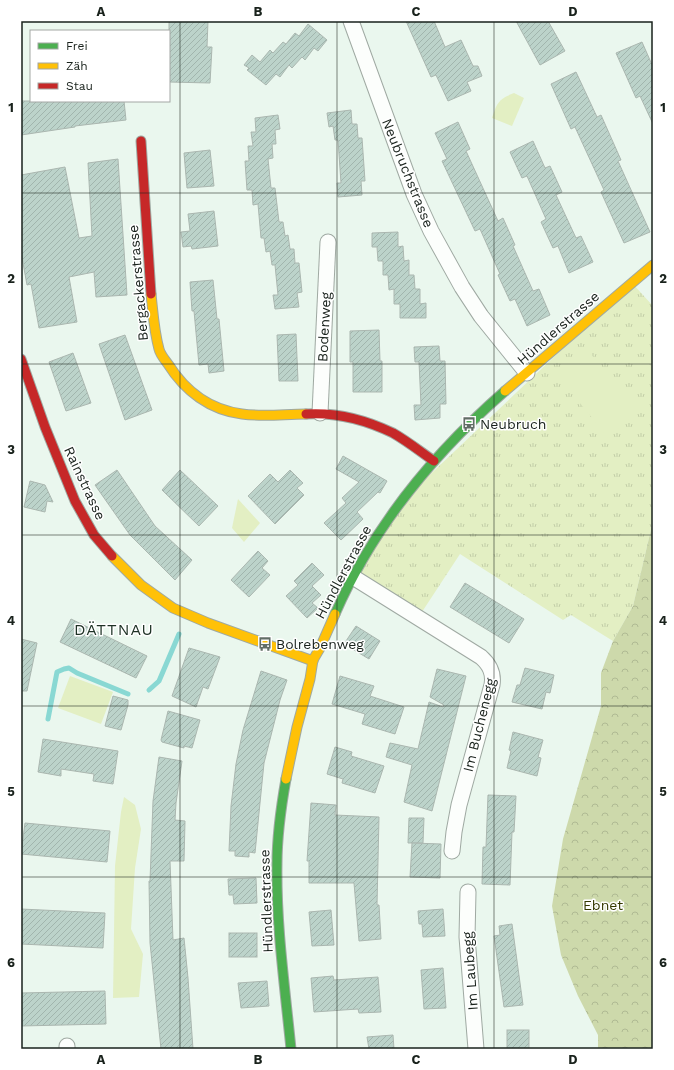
<svg xmlns="http://www.w3.org/2000/svg" width="674" height="1070" font-family="'Work Sans',sans-serif">
  <style>
    .grass { fill: url(#grass-tufts) }
    .forest { fill: url(#forest-crowns) }
    .green { fill: #e3efc3 }
    .lines { fill: none; stroke-linecap: round; stroke-linejoin: round }
    .stream { stroke: #89d8d3; stroke-width: 5 }
    .building { fill: url(#building-hatch); stroke: #abb7b0 }
    .street-casing { stroke: #9fa9a2; stroke-width: 17 }
    .fast-casing { stroke: #9fa9a2; stroke-width: 11 }
    .slow-casing { stroke: #9fa9a2; stroke-width: 11 }
    .jam-casing { stroke: #9fa9a2; stroke-width: 11 }
    .street { stroke: #fcfefc; stroke-width: 15 }
    .fast { stroke: #4caf50; stroke-width: 9 }
    .slow { stroke: #ffc107; stroke-width: 9 }
    .jam { stroke: #c62828; stroke-width: 9 }
    .grid { fill: none; stroke: #19221c; stroke-width: 1; stroke-opacity: 0.55 }
    .labels { text-anchor: middle; dominant-baseline: central; stroke-width: 3; stroke-linejoin: round; paint-order: stroke }
    .street-label { font-size: 14px; fill: #19221c; stroke: #fff }
    .poi-label { font-size: 14px; fill: #19221c; stroke: #fff; text-anchor: start }
    .park-label { font-size: 14px; fill: #343900; stroke: #fff }
    .quarter-label { font-size: 16px; letter-spacing: 1px; fill: #1d3124; stroke: #fff }
    .neatline { fill: none; stroke: #19221c; stroke-width: 1.5 }
    .grid-label { font-size: 13px; text-anchor: middle; font-weight: bold; fill: #19221c }
  </style>
  <defs>
    <pattern id="grass-tufts" width="24" height="20" patternUnits="userSpaceOnUse"><rect width="24" height="20" fill="#e3efc3"/><path d="M3 7l-1-3M5 7V3M7 7l1-3M15 17l-1-3M17 17v-4M19 17l1-3" fill="none" stroke="#c2cda7"/></pattern>
    <pattern id="forest-crowns" width="20" height="18" patternUnits="userSpaceOnUse"><rect width="20" height="18" fill="#cdd9ab"/><path d="M2 6a3 3 0 1 1 6 0M12 15a3 3 0 1 1 6 0" fill="none" stroke="#afba93"/></pattern>
    <pattern id="building-hatch" width="6" height="6" patternUnits="userSpaceOnUse"><rect width="6" height="6" fill="#bcd3ca"/><path d="M-1 1l2-2M0 6l6-6M5 7l2-2" fill="none" stroke="#a1b5ad"/></pattern>
  </defs>
  <rect width="100%" height="100%" fill="#eaf7ee"/>
  <!-- grass -->
  <polygon class="grass" points="632,283 653,306 653,521 633,606 613,641 571,615 563,620 460,554 418,618 353,577 399,504"/>
  <!-- forest -->
  <polygon class="forest" points="653,521 653,1049 598,1049 598,1035 578,996 561,955 552,906 563,839 601,706 601,673 613,641 633,606"/>
  <!-- green -->
  <g class="green">
    <path d="M 514,93 L 524,98 L 512,126 L 492,118 C 497,102 499,99 514,93 Z"/>
    <polygon points="589,352 639,410 608,438 559,377"/>
    <polygon points="653,363 653,384 643,372"/>
    <polygon points="238,499 260,523 244,542 232,528"/>
    <polygon points="70,676 113,692 101,724 58,708"/>
    <polygon points="124,797 135,805 141,829 135,868 131,929 143,954 139,997 113,998 115,866 121,812"/>
  </g>
  <g class="lines">
    <!-- stream -->
    <g class="stream">
      <polyline points="149,690 159,681 179,634"/>
      <polyline points="48,719 57,672 64,669 69,668 77,673 128,694"/>
    </g>
  </g>
  <!-- building -->
  <g class="building">
    <polygon points="169,21 208,21 207,47 212,47 210,83 169,82"/>
    <polygon points="406,21 434,21 445,47 461,40 473,66 478,66 482,76 467,82 471,91 448,101 436,75 431,77"/>
    <polygon points="516,21 548,21 565,51 540,65"/>
    <polygon points="308,24 327,40 318,51 314,48 305,60 302,57 292,68 289,65 280,77 276,74 266,85 247,70 249,68 244,65 252,55 260,62 270,50 273,53 283,42 286,44 295,33 299,36"/>
    <polygon points="642,42 653,67 653,124 640,96 636,98 616,53"/>
    <polygon points="576,72 597,117 601,115 621,160 618,161 650,232 624,243 601,192 604,190 575,127 571,129 551,84"/>
    <polygon points="21,101 124,101 126,120 75,126 75,127 21,135"/>
    <polygon points="351,110 352,124 357,124 358,138 362,138 365,181 361,181 362,195 338,197 337,183 341,183 338,140 335,140 333,126 329,127 327,113"/>
    <polygon points="278,115 280,129 275,130 276,144 272,144 273,158 268,159 271,188 275,188 279,222 283,222 285,236 288,235 290,249 294,249 295,263 299,263 302,292 297,293 299,307 275,309 273,295 278,295 275,265 272,265 270,251 266,252 264,238 261,238 258,204 253,205 252,190 247,190 245,161 249,161 248,146 253,146 251,132 256,132 255,118"/>
    <polygon points="458,122 470,149 466,151 498,221 503,218 515,245 513,246 533,291 539,289 550,315 527,326 515,299 510,301 498,275 500,274 480,229 475,231 442,161 447,159 435,133"/>
    <polygon points="533,141 545,168 550,166 562,192 556,195 576,238 581,236 593,262 569,273 558,246 553,248 541,222 546,219 527,176 522,178 510,152"/>
    <polygon points="210,150 214,186 187,188 184,153"/>
    <polygon points="118,159 127,295 96,297 94,272 69,277 77,322 39,328 31,284 27,285 21,252 21,175 65,167 79,238 92,236 88,163"/>
    <polygon points="214,211 218,246 192,249 191,246 183,247 181,232 190,231 188,214"/>
    <polygon points="398,232 398,247 403,246 404,261 409,260 409,275 414,275 415,289 420,289 420,304 426,303 426,318 400,318 400,304 394,304 394,289 389,290 388,275 383,275 383,261 378,261 377,247 372,247 372,233"/>
    <polygon points="213,280 217,319 219,319 224,371 209,373 208,364 199,365 194,311 192,311 190,282"/>
    <polygon points="379,330 380,361 382,361 382,392 353,392 353,362 350,362 350,331"/>
    <polygon points="296,334 298,381 279,381 277,335"/>
    <polygon points="125,335 152,410 125,420 99,344"/>
    <polygon points="439,346 440,361 445,361 446,404 440,404 440,418 415,420 414,405 421,405 419,362 415,362 414,347"/>
    <polygon points="73,353 91,403 66,411 49,362"/>
    <polygon points="343,456 387,481 380,493 378,492 357,512 363,519 341,540 324,523 346,503 342,498 359,482 336,469"/>
    <polygon points="117,470 155,526 192,560 175,580 130,535 95,485"/>
    <polygon points="180,470 218,506 199,526 162,490"/>
    <polygon points="290,470 303,483 297,488 304,495 275,524 248,496 270,474 278,482"/>
    <polygon points="30,481 45,485 53,502 47,501 45,512 24,507"/>
    <polygon points="258,551 268,561 262,568 270,575 249,597 231,580"/>
    <polygon points="312,563 324,575 312,586 321,595 312,603 318,608 307,618 286,596 298,585 294,581"/>
    <polygon points="465,583 524,619 509,643 450,607"/>
    <polygon points="71,619 147,656 136,678 60,642"/>
    <polygon points="356,626 380,641 369,659 344,644"/>
    <polygon points="21,639 37,643 27,691 21,691"/>
    <polygon points="189,648 220,657 208,689 203,687 196,707 172,696"/>
    <polygon points="525,668 554,675 550,693 546,692 542,709 512,702 517,685 520,685"/>
    <polygon points="437,669 466,676 432,811 404,802 412,765 386,757 390,743 418,749 429,702 443,707 444,705 430,697"/>
    <polygon points="261,671 287,680 280,700 264,763 255,853 249,852 249,857 235,856 235,851 229,851 231,806 236,764 243,730"/>
    <polygon points="340,676 374,686 370,696 404,707 395,734 362,724 365,714 332,704"/>
    <polygon points="113,696 128,700 128,705 121,730 105,726"/>
    <polygon points="168,711 200,720 192,748 184,746 184,748 162,742 161,740"/>
    <polygon points="513,732 543,740 538,757 541,758 537,776 507,768 511,751 509,750"/>
    <polygon points="43,739 118,751 113,784 93,781 94,774 61,769 61,776 38,772"/>
    <polygon points="335,747 352,752 351,756 384,766 375,793 342,783 343,779 327,774"/>
    <polygon points="159,757 182,761 176,803 175,820 185,821 184,861 170,861 173,940 184,938 188,978 193,1049 161,1049 150,943 149,881 150,881 153,801"/>
    <polygon points="488,795 516,796 514,832 512,832 510,885 482,884 483,847 486,847"/>
    <polygon points="311,803 336,805 335,815 379,817 377,905 379,905 381,939 359,941 354,883 309,883 309,861 307,861"/>
    <polygon points="409,818 424,818 423,843 408,843"/>
    <polygon points="25,823 110,831 107,862 21,854"/>
    <polygon points="412,843 441,844 440,878 410,877"/>
    <polygon points="256,878 257,903 234,904 233,895 229,895 228,879"/>
    <polygon points="21,909 105,913 103,948 21,944"/>
    <polygon points="443,909 445,936 423,937 422,924 419,924 418,911"/>
    <polygon points="331,910 334,945 312,946 309,912"/>
    <polygon points="512,924 523,1005 504,1007 494,936 500,935 499,926"/>
    <rect x="229" y="933" width="28" height="24"/>
    <polygon points="443,968 446,1008 424,1009 421,970"/>
    <polygon points="333,976 334,980 378,977 381,1012 359,1013 358,1009 314,1012 311,978"/>
    <polygon points="267,981 269,1006 241,1008 238,983"/>
    <polygon points="105,991 106,1024 21,1026 21,993"/>
    <rect x="507" y="1030" width="22" height="19"/>
    <polygon points="393,1035 394,1049 369,1049 367,1037"/>
  </g>
  <g class="lines">
    <defs>
      <g id="street">
        <polyline points="351,21 414,194 431,231 462,287 481,316 527,373"/>
        <polyline points="320,413 328,242"/>
        <path d="M 353,577 L 481,657 C 490,665 494,673 492,685 L 459,805 L 454,832 L 452,851"/>
        <polyline points="468,892 467,937 476,1049"/>
        <polyline points="67,1046 67,1049"/>
      </g>
      <g id="fast">
        <path d="M 335,614 C 373,527 434,453 505,391"/>
        <path d="M 286,779 C 281,807 277,835 277,864 C 276,925 285,988 291,1049"/>
      </g>
      <g id="slow">
        <path d="M 151,294 C 153,312 154,331 159,349 C 160,354 165,360 168,364 C 185,391 210,410 242,414 C 263,417 285,414 306,414"/>
        <polyline points="505,391 653,265"/>
        <polyline points="112,556 141,585 173,608 208,623 313,661"/>
        <polyline points="286,779 297,727 310,679 313,660 320,648 335,614"/>
      </g>
      <g id="jam">
        <polyline points="141,141 151,294"/>
        <polyline points="21,359 45,427 75,501 94,535 112,556"/>
        <path d="M 306,414 C 336,412 366,420 393,433 C 407,441 421,452 434,461"/>
      </g>
    </defs>
    <!-- street casing -->
    <use href="#street" class="street-casing"/>
    <!-- fast casing -->
    <use href="#fast" class="fast-casing"/>
    <!-- slow casing -->
    <use href="#slow" class="slow-casing"/>
    <!-- jam casing -->
    <use href="#jam" class="jam-casing"/>
    <!-- street -->
    <use href="#street" class="street"/>
    <!-- fast -->
    <use href="#fast" class="fast"/>
    <!-- slow -->
    <use href="#slow" class="slow"/>
    <!-- jam -->
    <use href="#jam" class="jam"/>
  </g>
  <!-- grid -->
  <path class="grid" d="M 180,21 L 180,1049M 337,21 L 337,1049M 494,21 L 494,1049M 21,193 L 653,193M 21,364 L 653,364M 21,535 L 653,535M 21,706 L 653,706M 21,877 L 653,877"/>
  <!-- icons -->
  <defs>
    <symbol id="bus-bare" viewBox="-9 -9 18 18"><path d="M-5-6H5V4H4V6H2V4H-2V6H-4V4H-5ZM-3.5-4V0h7V-4ZM-3.5 1.2v1.5H-2V1.2ZM2 1.2v1.5H3.5V1.2Z" fill="#626d66" stroke="#fff" stroke-width="2.5" paint-order="stroke"/></symbol>
  </defs>
  <g fill-rule="evenodd">
    <use href="#bus-bare" x="459" y="414" width="20" height="20"/>
    <use href="#bus-bare" x="255" y="634" width="20" height="20"/>
  </g>
  <g class="labels">
    <!-- street labels -->
    <g class="street-label">
      <text transform="translate(408 173) rotate(68)">Neubruchstrasse</text>
      <text transform="translate(138 283) rotate(-95)">Bergackerstrasse</text>
      <text transform="translate(324 327) rotate(-87)">Bodenweg</text>
      <text transform="translate(558 328) rotate(-41)">Hündlerstrasse</text>
      <text transform="translate(85 483) rotate(65)">Rainstrasse</text>
      <text transform="translate(343 572) rotate(-62)">Hündlerstrasse</text>
      <text transform="translate(479 725) rotate(-76)">Im Buchenegg</text>
      <text transform="translate(266 901) rotate(-92)">Hündlerstrasse</text>
      <text transform="translate(470 971) rotate(-94)">Im Laubegg</text>
    </g>
    <!-- poi labels -->
    <g class="poi-label">
      <text x="480" y="424">Neubruch</text>
      <text x="276" y="644">Bolrebenweg</text>
    </g>
    <!-- park labels -->
    <g class="park-label">
      <text x="603" y="905">Ebnet</text>
    </g>
    <!-- quarter labels -->
    <g class="quarter-label">
      <text x="114" y="629">DÄTTNAU</text>
    </g>
  </g>
  <!-- border -->
  <rect width="674" height="1070" fill="none" stroke="#ffffff" stroke-width="44"/>
  <!-- legend -->
  <rect x="30" y="30" width="140" height="72" fill="#ffffff" stroke="#a3a7a4"/>
  <rect x="38" y="43" width="20" height="6" fill="#4caf50" stroke="#a3a7a4"/>
  <text x="66" y="50" font-size="12" fill="#19221c">Frei</text>
  <rect x="38" y="63" width="20" height="6" fill="#ffc107" stroke="#a3a7a4"/>
  <text x="66" y="70" font-size="12" fill="#19221c">Zäh</text>
  <rect x="38" y="83" width="20" height="6" fill="#c62828" stroke="#a3a7a4"/>
  <text x="66" y="90" font-size="12" fill="#19221c">Stau</text>
  <rect x="22" y="22" width="630" height="1026" class="neatline"/>
  <g class="grid-label">
    <text x="101" y="16">A</text>
    <text x="258" y="16">B</text>
    <text x="416" y="16">C</text>
    <text x="573" y="16">D</text>
    <text x="11" y="112">1</text>
    <text x="663" y="112">1</text>
    <text x="11" y="283">2</text>
    <text x="663" y="283">2</text>
    <text x="11" y="454">3</text>
    <text x="663" y="454">3</text>
    <text x="11" y="625">4</text>
    <text x="663" y="625">4</text>
    <text x="11" y="796">5</text>
    <text x="663" y="796">5</text>
    <text x="11" y="967">6</text>
    <text x="663" y="967">6</text>
    <text x="101" y="1064">A</text>
    <text x="258" y="1064">B</text>
    <text x="416" y="1064">C</text>
    <text x="573" y="1064">D</text>
  </g>
</svg>
